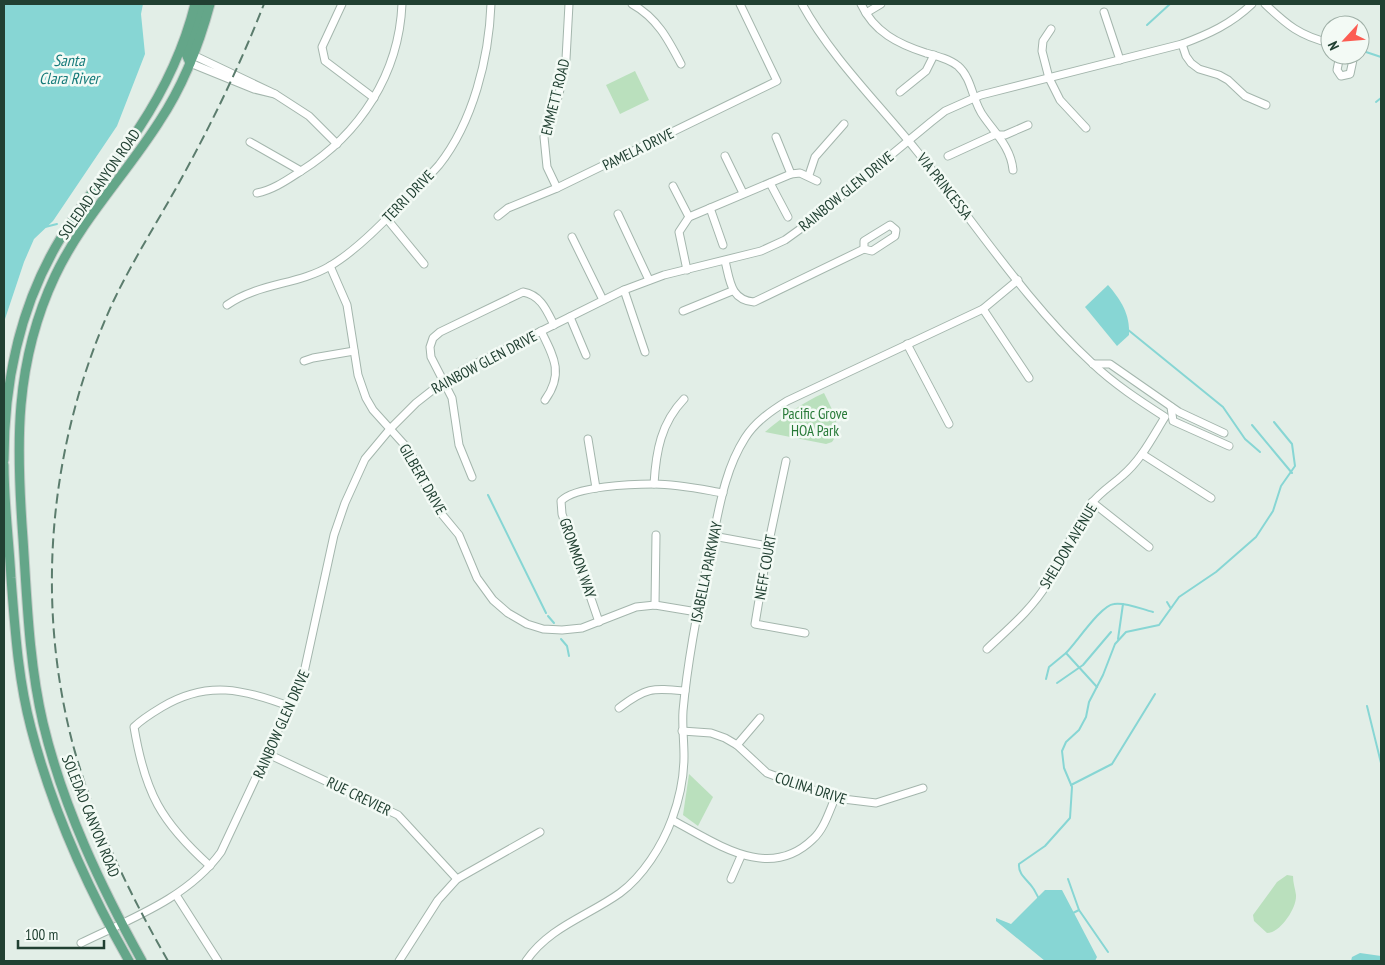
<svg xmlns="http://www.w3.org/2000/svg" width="1385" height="965" font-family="'PT Sans Narrow',sans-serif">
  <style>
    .green { fill: #bae0bd }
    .water { fill: #87d6d4 }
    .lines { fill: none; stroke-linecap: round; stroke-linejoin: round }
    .stream { stroke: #87d6d4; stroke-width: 2 }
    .minor-casing { stroke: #a4b6ad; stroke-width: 9 }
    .major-casing { stroke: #c1cac6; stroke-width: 11 }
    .minor { stroke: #fff; stroke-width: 7 }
    .major { stroke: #64a689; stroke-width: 9 }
    .rail { stroke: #5b7c6d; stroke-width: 2; stroke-dasharray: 10 5; stroke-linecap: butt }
    .labels { text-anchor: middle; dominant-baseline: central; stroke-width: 5; stroke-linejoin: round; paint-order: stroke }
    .street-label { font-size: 15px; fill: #214032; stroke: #f3faf5 }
    .park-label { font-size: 15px; fill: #287a38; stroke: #f3faf5 }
    .water-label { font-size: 16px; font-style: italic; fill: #167b7a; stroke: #f3faf5 }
  </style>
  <rect width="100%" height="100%" fill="#e2eee7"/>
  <!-- green -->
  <g class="green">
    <polygon points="635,71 649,100 620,114 606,85"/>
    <path d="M 824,393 C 831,408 844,427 832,442 L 826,444 L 765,432 C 785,415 802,403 824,393 Z"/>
    <polygon points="689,774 713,797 698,826 683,815"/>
    <path d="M 1287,875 L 1293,876 C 1293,883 1295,888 1296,895 C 1297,908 1280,933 1267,933 L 1254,921 L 1253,915 L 1277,882 Z"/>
  </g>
  <!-- water -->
  <g class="water">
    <polygon points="4,4 143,4 141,14 145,54 117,126 53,221 34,239 24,262 4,322"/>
    <path d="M 1108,285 C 1121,300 1130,314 1129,335 L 1117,346 L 1085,307 Z"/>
    <polygon points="1045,890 1062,890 1097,957 1095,961 1045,961 996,921 996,918 1011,924"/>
    <polygon points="1360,953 1381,956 1381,961 1351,961 1352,957"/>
  </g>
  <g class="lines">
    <!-- stream -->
    <g class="stream">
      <polyline points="1147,25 1170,4"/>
      <polyline points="1360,50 1381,57"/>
      <polyline points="1381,56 1381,46"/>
      <polyline points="1376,102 1381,98"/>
      <polyline points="45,227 57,224"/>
      <polyline points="1127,329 1223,407 1245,439 1260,452"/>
      <polyline points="1252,425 1292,473"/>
      <polyline points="488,495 546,613"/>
      <polyline points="1167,602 1170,607"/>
      <polyline points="548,616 554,623"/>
      <polyline points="561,639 567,646 569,656"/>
      <polyline points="1118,639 1123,604"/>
      <polyline points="1046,679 1049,667 1066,653"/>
      <polyline points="1057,683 1083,665 1111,632"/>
      <path d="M 1097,687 L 1066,653 C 1077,642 1101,605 1114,604 C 1126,602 1141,609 1153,612"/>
      <polyline points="1367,706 1381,763"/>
      <polyline points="1071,785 1112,764 1155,694"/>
      <polyline points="1068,879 1079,910 1073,913"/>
      <path d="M 1039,899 C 1037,895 1035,891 1033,888 C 1028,880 1018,875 1019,864 L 1045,846 L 1070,818 L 1072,787 L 1064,768 L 1062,751 L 1066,742 L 1079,730 L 1086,717 L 1089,702 L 1103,675 L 1115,644 L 1126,632 L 1159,625 L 1179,597 L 1216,572 L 1256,537 L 1273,511 L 1281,486 L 1295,466 L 1292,444 L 1274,422"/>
      <polyline points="1079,910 1108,952"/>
    </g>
    <defs>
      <g id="minor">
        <polyline points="342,4 322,47 325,61 374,98"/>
        <path d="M 632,4 C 657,18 668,39 681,64"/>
        <path d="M 802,4 C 831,57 878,103 916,150 C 974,221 1025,301 1092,363 C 1114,384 1140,401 1165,417 C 1152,438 1141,460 1122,476 C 1112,485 1100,492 1091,504 C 1073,529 1063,558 1047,584 C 1032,609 1008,629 987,649"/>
        <path d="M 861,4 C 874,32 898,44 926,53 C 937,56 949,59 958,66 C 973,79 972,102 984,117 C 996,134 1011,148 1013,170"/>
        <path d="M 1265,4 C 1287,25 1300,36 1330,43"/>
        <polyline points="1104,12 1120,60"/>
        <polyline points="866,13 881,4"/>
        <polyline points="1051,29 1043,41 1042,51 1049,78 1060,100 1086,128"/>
        <polyline points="1182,44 1186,56 1191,63 1199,69 1219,75 1228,80 1245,96 1266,105"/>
        <polyline points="1340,55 1337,70 1341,76 1350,74 1354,55"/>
        <polyline points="190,63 254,89 275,94 193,55"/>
        <polyline points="900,92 926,71 934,55"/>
        <polyline points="275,94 309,116 337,144"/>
        <polyline points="776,137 791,174"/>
        <polyline points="250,142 301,171"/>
        <polyline points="725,156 743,193"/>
        <polyline points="948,156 994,135 1005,135 1028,125"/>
        <polyline points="809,175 815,157 844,124"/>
        <polyline points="770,183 788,217"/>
        <polyline points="673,186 689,217"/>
        <polyline points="557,188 547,167 544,137 559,94 566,59 569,4"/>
        <path d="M 257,193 C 273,190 287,180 301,171 C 360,134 399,74 402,4"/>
        <polyline points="710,208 723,245"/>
        <polyline points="618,214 649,280"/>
        <polyline points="498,216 508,208 557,188 777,81 740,4"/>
        <polyline points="387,219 424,264"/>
        <polygon points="890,225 896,230 895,236 872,251 864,249 864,241"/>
        <polyline points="572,237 603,300"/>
        <path d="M 725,261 C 730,280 730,300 754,302 L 864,249"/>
        <polyline points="330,266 347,305 358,375 366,398 373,410 410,451 435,506 459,535 477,578 493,600 508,613 527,624 543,629 562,630 582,628 636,607 655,605 697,612"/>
        <polyline points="687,270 679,232 689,217 791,174 800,173 817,181"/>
        <polyline points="624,290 645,352"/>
        <path d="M 227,305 C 258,283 298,285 330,266 C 354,252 377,229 396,209 C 410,194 426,180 439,165 C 473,122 489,58 491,4"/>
        <polyline points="983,309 1029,378"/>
        <polyline points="683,311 732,291"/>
        <polyline points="570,317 586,355"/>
        <path d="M 541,331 C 554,357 564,374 545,400"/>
        <polyline points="907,344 949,424"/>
        <polyline points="304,361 313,358 354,351"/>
        <polyline points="1093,364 1110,364 1179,412 1224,433"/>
        <polyline points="1171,407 1173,421 1229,446"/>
        <polyline points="588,439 596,488"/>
        <polyline points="1142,454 1211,498"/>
        <polyline points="786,461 768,546 755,624 805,633"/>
        <path d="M 472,477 L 459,445 L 452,398 L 431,357 L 430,347 L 433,338 L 440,332 L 523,292 C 541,295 547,311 554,325"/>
        <path d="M 654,484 C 656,451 661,423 684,399"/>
        <polyline points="1092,502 1149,547"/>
        <polyline points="713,536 768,546"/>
        <polyline points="655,605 656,535"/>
        <path d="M 599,622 L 562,514 L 561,501 C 575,486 633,484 654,484 C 677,484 700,489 723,493"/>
        <path d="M 619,708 C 646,687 653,688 685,691"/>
        <polyline points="682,731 711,733 725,738 737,745 767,773 835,798 876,803 923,788"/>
        <polyline points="737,745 760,718"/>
        <polyline points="268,754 398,815 457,879"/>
        <path d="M 672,820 C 715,842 768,883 813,839 C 824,829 829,812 835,798"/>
        <path d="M 210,866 C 161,822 145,793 134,727 C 142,719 152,713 162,707 C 207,680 244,689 291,707"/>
        <polyline points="731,879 741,856"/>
        <polyline points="176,895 218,961"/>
        <path d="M 81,943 C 130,919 188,898 221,852 L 303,677 L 334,535 L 345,503 L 365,459 L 390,429 L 416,403 L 444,381 L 467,368 L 624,290 L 664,275 L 761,251 L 785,240 L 810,222 L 931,122 L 945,111 L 981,95 L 1182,44 C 1209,34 1231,24 1252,4"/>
        <polyline points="399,961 438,900 457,879 540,832"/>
        <path d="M 526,961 C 549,927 588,916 620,893 C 643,876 662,846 672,819 C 679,800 684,777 684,756 C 684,741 682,726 683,711 C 688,655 699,601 711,547 C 719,510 724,471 745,438 C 755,422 771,411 787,401 L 983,309 L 1018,280"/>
      </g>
      <g id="major">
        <polyline points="190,63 186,54 202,4"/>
        <path d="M 4,460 C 4,381 20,304 62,236 C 85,198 115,164 139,128 C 164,90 184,48 195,4"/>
        <path d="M 4,465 C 4,503 9,541 11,578 C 15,629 18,679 31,728 C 52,809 88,889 129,961"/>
        <path d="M 142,961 C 101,887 63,807 43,723 C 29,663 27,600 23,539 C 16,445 14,363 55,276 C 82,219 126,174 159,122 C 183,86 199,45 210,4"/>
      </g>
    </defs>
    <!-- minor casing -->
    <use href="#minor" class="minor-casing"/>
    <!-- major casing -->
    <use href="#major" class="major-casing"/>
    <!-- minor -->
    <use href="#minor" class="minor"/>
    <!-- major -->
    <use href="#major" class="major"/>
    <!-- rail -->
    <path class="rail" d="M 168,961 C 129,893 94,821 73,745 C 34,597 50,440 113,302 C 133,260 158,221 180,181 C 212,123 240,65 264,4"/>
  </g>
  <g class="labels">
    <!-- street labels -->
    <g class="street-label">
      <text transform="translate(555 97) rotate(-76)">EMMETT ROAD</text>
      <text transform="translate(638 149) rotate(-26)">PAMELA DRIVE</text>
      <text transform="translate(99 184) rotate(-55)">SOLEDAD CANYON ROAD</text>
      <text transform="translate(945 186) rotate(52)">VIA PRINCESSA</text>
      <text transform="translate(846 191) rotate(-39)">RAINBOW GLEN DRIVE</text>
      <text transform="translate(408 196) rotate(-46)">TERRI DRIVE</text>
      <text transform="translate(484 362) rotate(-28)">RAINBOW GLEN DRIVE</text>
      <text transform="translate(423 479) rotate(60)">GILBERT DRIVE</text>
      <text transform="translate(1068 546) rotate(-59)">SHELDON AVENUE</text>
      <text transform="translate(578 558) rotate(71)">GROMMON WAY</text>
      <text transform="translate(765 567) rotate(-80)">NEFF COURT</text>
      <text transform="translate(706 572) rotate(-78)">ISABELLA PARKWAY</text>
      <text transform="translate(281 724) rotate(-66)">RAINBOW GLEN DRIVE</text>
      <text transform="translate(811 788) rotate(18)">COLINA DRIVE</text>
      <text transform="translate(359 796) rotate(26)">RUE CREVIER</text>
      <text transform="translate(91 816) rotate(68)">SOLEDAD CANYON ROAD</text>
    </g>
    <!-- park labels -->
    <g class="park-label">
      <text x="815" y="413">Pacific Grove<tspan x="815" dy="17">HOA Park</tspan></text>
    </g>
    <!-- water labels -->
    <g class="water-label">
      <text x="69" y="60">Santa<tspan x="69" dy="18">Clara River</tspan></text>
    </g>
  </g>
  <!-- border -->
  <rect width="1385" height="965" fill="none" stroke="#214032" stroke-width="10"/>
  <!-- north arrow -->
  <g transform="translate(1345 40) rotate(244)"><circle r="24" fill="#f3faf5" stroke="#9fb0a7"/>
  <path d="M0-4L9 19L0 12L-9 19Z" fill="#fc5c52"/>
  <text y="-8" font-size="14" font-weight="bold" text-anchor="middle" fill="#214032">N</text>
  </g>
  <!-- scale -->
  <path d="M18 940v8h86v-8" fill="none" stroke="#214032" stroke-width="2.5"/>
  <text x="25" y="940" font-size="15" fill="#214032" stroke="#f3faf5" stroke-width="4" paint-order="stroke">100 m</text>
</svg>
